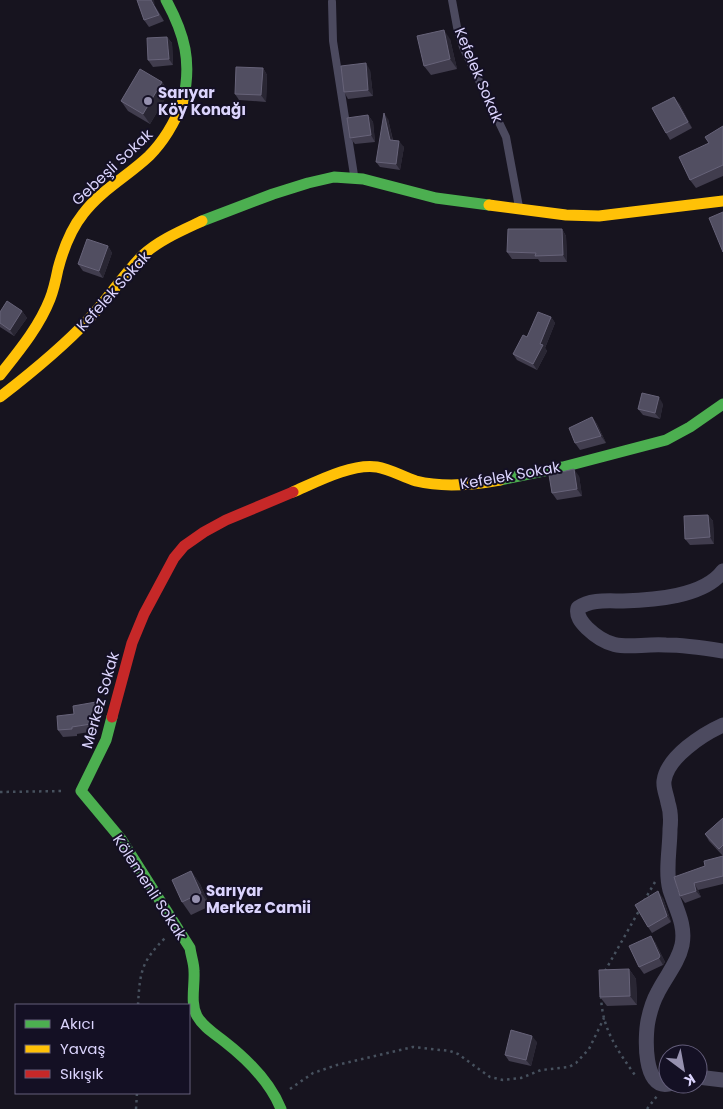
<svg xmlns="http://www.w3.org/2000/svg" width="723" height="1109" font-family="Poppins,sans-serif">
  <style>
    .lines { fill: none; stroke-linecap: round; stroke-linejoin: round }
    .path { stroke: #47515e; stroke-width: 2.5; stroke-dasharray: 2.5 4; stroke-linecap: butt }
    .lane { stroke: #4c4a5f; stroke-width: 8 }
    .street { stroke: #4c4a5f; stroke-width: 15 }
    .fast { stroke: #4caf50; stroke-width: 11 }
    .slow { stroke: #ffc107; stroke-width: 11 }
    .jam { stroke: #c62828; stroke-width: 11 }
    .wall { fill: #413d4e }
    .shaded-wall { fill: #292633 }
    .building { fill: #514e61; stroke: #676379 }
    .poi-dot { fill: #9691af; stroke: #141024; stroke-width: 2 }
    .labels { text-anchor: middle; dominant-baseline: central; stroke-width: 4; stroke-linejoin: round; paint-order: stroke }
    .street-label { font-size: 15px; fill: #dbd4fd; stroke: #141024 }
    .poi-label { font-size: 15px; font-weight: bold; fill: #dbd4fd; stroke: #141024; text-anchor: start }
  </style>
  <rect width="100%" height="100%" fill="#17141f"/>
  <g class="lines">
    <!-- path -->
    <g class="path">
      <polyline points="0,792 65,791"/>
      <polyline points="644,901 655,882"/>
      <polyline points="605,971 640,909"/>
      <path d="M 601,996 C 602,1030 618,1051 637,1078"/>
      <path d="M 138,1005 C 140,972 141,962 165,938"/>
      <polyline points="290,1089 313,1073 337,1065 413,1047 450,1051 458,1054 490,1077 503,1080 521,1078 541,1070 569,1067 576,1063 589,1049 604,1018"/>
      <polyline points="136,1109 137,1093"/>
      <polyline points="647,1109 657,1096"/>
    </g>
    <!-- lane -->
    <g class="lane">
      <polyline points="452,0 457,27 463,47 506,137 519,207"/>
      <polyline points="332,2 333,41 354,175"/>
    </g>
    <!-- street -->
    <g class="street">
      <path d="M 723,571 C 704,597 653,600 623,601 C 608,601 591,599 578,608 C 576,616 581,622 587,628 C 615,655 632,643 666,645 C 685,645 704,648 723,651"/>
      <polyline points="698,1077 723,1080"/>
      <path d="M 669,1084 C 643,1090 645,1036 648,1021 C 650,1011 653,1001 658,992 C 666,976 678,963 682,945 C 686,925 676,909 670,890 C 665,871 670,849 670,829 C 671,820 671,812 668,803 C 667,796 663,788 664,781 C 667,757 703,734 723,725"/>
    </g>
    <!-- fast -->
    <g class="fast">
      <path d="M 166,0 C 185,35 192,62 183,101"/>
      <polyline points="202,221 273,194 308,183 334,177 363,179 436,198 489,205"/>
      <polyline points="500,480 563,467 666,440 690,427 723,404"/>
      <path d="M 112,717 L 106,740 L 81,791 L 121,839 L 190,948 C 191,956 194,963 194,971 C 195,985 190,1003 197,1016 C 203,1027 215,1034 225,1042 C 248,1060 270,1082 281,1109"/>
    </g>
    <!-- slow -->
    <g class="slow">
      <polyline points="489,205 566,215 599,216 723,201"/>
      <path d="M 0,375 C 19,351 39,327 50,299 C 54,289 56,279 58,269 C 63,250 71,229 83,214 C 101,190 128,176 149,156 C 165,140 175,122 183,101"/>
      <path d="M 0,397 C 31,373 62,348 89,319 C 108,299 123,275 143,255 C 159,240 183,230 202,221"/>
      <path d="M 293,492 C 316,482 352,463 377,467 C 390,469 403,477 416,481 C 444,488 473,485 500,480"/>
    </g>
    <!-- jam -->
    <polyline class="jam" points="112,717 132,643 144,614 174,558 184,546 204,532 226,520 293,492"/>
  </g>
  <!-- wall -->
  <g class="wall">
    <polygon points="155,6 164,21 149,27 144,20"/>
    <polygon points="167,37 172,43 173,65 153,67 148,60"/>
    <polygon points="450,39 457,69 431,75 424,66"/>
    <polygon points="263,68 267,75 266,102 239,100 235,94"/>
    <polygon points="370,70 373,96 348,99 344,92"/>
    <polygon points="162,82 169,92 150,124 128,111 121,101"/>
    <polygon points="679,103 692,128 670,140 666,133"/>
    <polygon points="368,115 373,122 375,142 355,144 350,138"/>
    <polygon points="388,119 393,140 404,147 400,170 380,167 376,162"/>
    <polygon points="723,126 723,176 696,188 690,180 709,143"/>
    <polygon points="562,229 566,236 567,262 540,262 538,259 512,259 507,252"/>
    <polygon points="108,246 112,253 103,278 83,271 78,264"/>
    <polygon points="22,311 27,318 14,336 0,327 0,312"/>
    <polygon points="551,317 555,323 545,348 547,351 537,370 517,360 513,354 527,337"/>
    <polygon points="663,404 660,419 643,415 638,409"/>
    <polygon points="592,417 597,424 606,443 580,450 575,443"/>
    <polygon points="579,476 582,496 557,500 552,493"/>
    <polygon points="708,515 713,521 714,544 690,545 685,539"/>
    <polygon points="96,702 101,709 95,731 77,734 77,736 63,737 58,730 74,714"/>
    <polygon points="723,818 723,856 709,841 705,834"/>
    <polygon points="723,856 723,884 698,890 701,897 685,903 680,896 705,866"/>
    <polygon points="191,871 200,884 210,906 191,915 182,902"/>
    <polygon points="663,898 671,922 652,933 648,927"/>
    <polygon points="655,942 665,962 663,965 644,974 639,967"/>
    <polygon points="629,969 636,979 637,1005 607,1006 600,997"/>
    <polygon points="537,1042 531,1066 509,1061 505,1055"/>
  </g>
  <!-- shaded-wall -->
  <g class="shaded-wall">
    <polygon points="151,0 154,0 155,6 164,21"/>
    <polygon points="444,30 450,39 457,69 450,59"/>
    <polygon points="167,37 172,43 173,65 169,59"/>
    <polygon points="366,63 370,70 373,96 368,90"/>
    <polygon points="263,68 267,75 266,102 261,95"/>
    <polygon points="162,82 169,92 150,124 143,114"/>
    <polygon points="674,97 679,103 692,128 688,122"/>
    <polygon points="384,113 388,119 394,146 390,140"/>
    <polygon points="368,115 373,122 375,142 371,135"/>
    <polygon points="399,141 404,147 400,170 396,164"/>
    <polygon points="562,229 566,236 567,262 563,255"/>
    <polygon points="108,246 112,253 103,278 99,271"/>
    <polygon points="22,311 27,318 14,336 10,330"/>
    <polygon points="551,317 555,323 545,348 547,351 537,370 533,364"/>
    <polygon points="659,397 663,404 660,419 655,413"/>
    <polygon points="592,417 597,424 606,443 601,436"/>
    <polygon points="574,469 579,476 582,496 577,489"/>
    <polygon points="708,515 713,521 714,544 710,537"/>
    <polygon points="96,702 101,709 95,731 91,724"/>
    <polygon points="191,871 200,884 210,906 201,893"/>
    <polygon points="694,883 698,890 701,897 696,891"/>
    <polygon points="658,891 663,898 671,922 667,916"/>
    <polygon points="651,936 655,942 665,962 663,965 659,958"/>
    <polygon points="629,969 636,979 637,1005 630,996"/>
    <polygon points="532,1036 537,1042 531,1066 526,1060"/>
  </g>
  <!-- building -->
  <g class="building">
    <polygon points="137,0 151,0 159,15 144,20"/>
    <polygon points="444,30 450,59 424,66 417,36"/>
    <polygon points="167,37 169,59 148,60 147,38"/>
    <polygon points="366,63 368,90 344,92 341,66"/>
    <polygon points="236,67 263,68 261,95 235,94"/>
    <polygon points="140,69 162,82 143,114 121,101"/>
    <polygon points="674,97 688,122 666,133 652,108"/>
    <polygon points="384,113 390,140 399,141 396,164 376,162"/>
    <polygon points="368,115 371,135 350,138 347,118"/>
    <polygon points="723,126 723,165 690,180 679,157 709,143 705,137"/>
    <polygon points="723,212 723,252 709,218"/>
    <polygon points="508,229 562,229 563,255 535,256 536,253 507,252"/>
    <polygon points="87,239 108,246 99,271 78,264"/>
    <polygon points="7,301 22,311 10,330 0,323 0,312"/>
    <polygon points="538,312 551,317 540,344 543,345 533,364 513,354 523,335 527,337"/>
    <polygon points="642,393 659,397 655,413 638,409"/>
    <polygon points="592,417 601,436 575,443 569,428"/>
    <polygon points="574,469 577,489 552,493 549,475"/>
    <polygon points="708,515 710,537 685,539 684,516"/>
    <polygon points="96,702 91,724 72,727 72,729 58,730 57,716 74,714 73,706"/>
    <polygon points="723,818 723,845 719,849 705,834"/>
    <polygon points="723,856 723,876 694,883 696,891 680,896 674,877 705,866 704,861"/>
    <polygon points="191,871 201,893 182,902 172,880"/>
    <polygon points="658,891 667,916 648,927 635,905"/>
    <polygon points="651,936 660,956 659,958 639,967 629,946"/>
    <polygon points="629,969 630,996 600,997 599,970"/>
    <polygon points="511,1030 532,1036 526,1060 505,1055"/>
  </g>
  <!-- markers -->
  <g class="poi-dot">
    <circle cx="148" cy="101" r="5"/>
    <circle cx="196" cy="899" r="5"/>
  </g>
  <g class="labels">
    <!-- street labels -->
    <g class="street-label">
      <text transform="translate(479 75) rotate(67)">Kefelek Sokak</text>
      <text transform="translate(112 167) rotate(-43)">Gebeşli Sokak</text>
      <text transform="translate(113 291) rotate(-48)">Kefelek Sokak</text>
      <text transform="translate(510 475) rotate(-10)">Kefelek Sokak</text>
      <text transform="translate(100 700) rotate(-74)">Merkez Sokak</text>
      <text transform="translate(150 887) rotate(57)">Kölemenli Sokak</text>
    </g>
    <!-- poi labels -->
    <g class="poi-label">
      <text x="158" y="92">Sarıyar<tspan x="158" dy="17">Köy Konağı</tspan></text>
      <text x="206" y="890">Sarıyar<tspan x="206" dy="17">Merkez Camii</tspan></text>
    </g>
  </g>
  <!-- legend -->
  <rect x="15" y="1004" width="175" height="90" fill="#141024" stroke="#645e7b"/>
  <rect x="25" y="1020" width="25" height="8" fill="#4caf50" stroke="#645e7b"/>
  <text x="60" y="1029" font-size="15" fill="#dbd4fd">Akıcı</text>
  <rect x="25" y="1045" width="25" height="8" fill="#ffc107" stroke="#645e7b"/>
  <text x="60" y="1054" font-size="15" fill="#dbd4fd">Yavaş</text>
  <rect x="25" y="1070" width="25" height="8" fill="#c62828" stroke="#645e7b"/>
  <text x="60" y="1079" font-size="15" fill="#dbd4fd">Sıkışık</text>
  <!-- north arrow -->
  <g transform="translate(683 1069) rotate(148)"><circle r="24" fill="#141024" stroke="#645e7b"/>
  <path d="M0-4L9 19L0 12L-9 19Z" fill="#9691af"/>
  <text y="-8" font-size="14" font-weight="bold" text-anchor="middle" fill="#dbd4fd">K</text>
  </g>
</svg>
